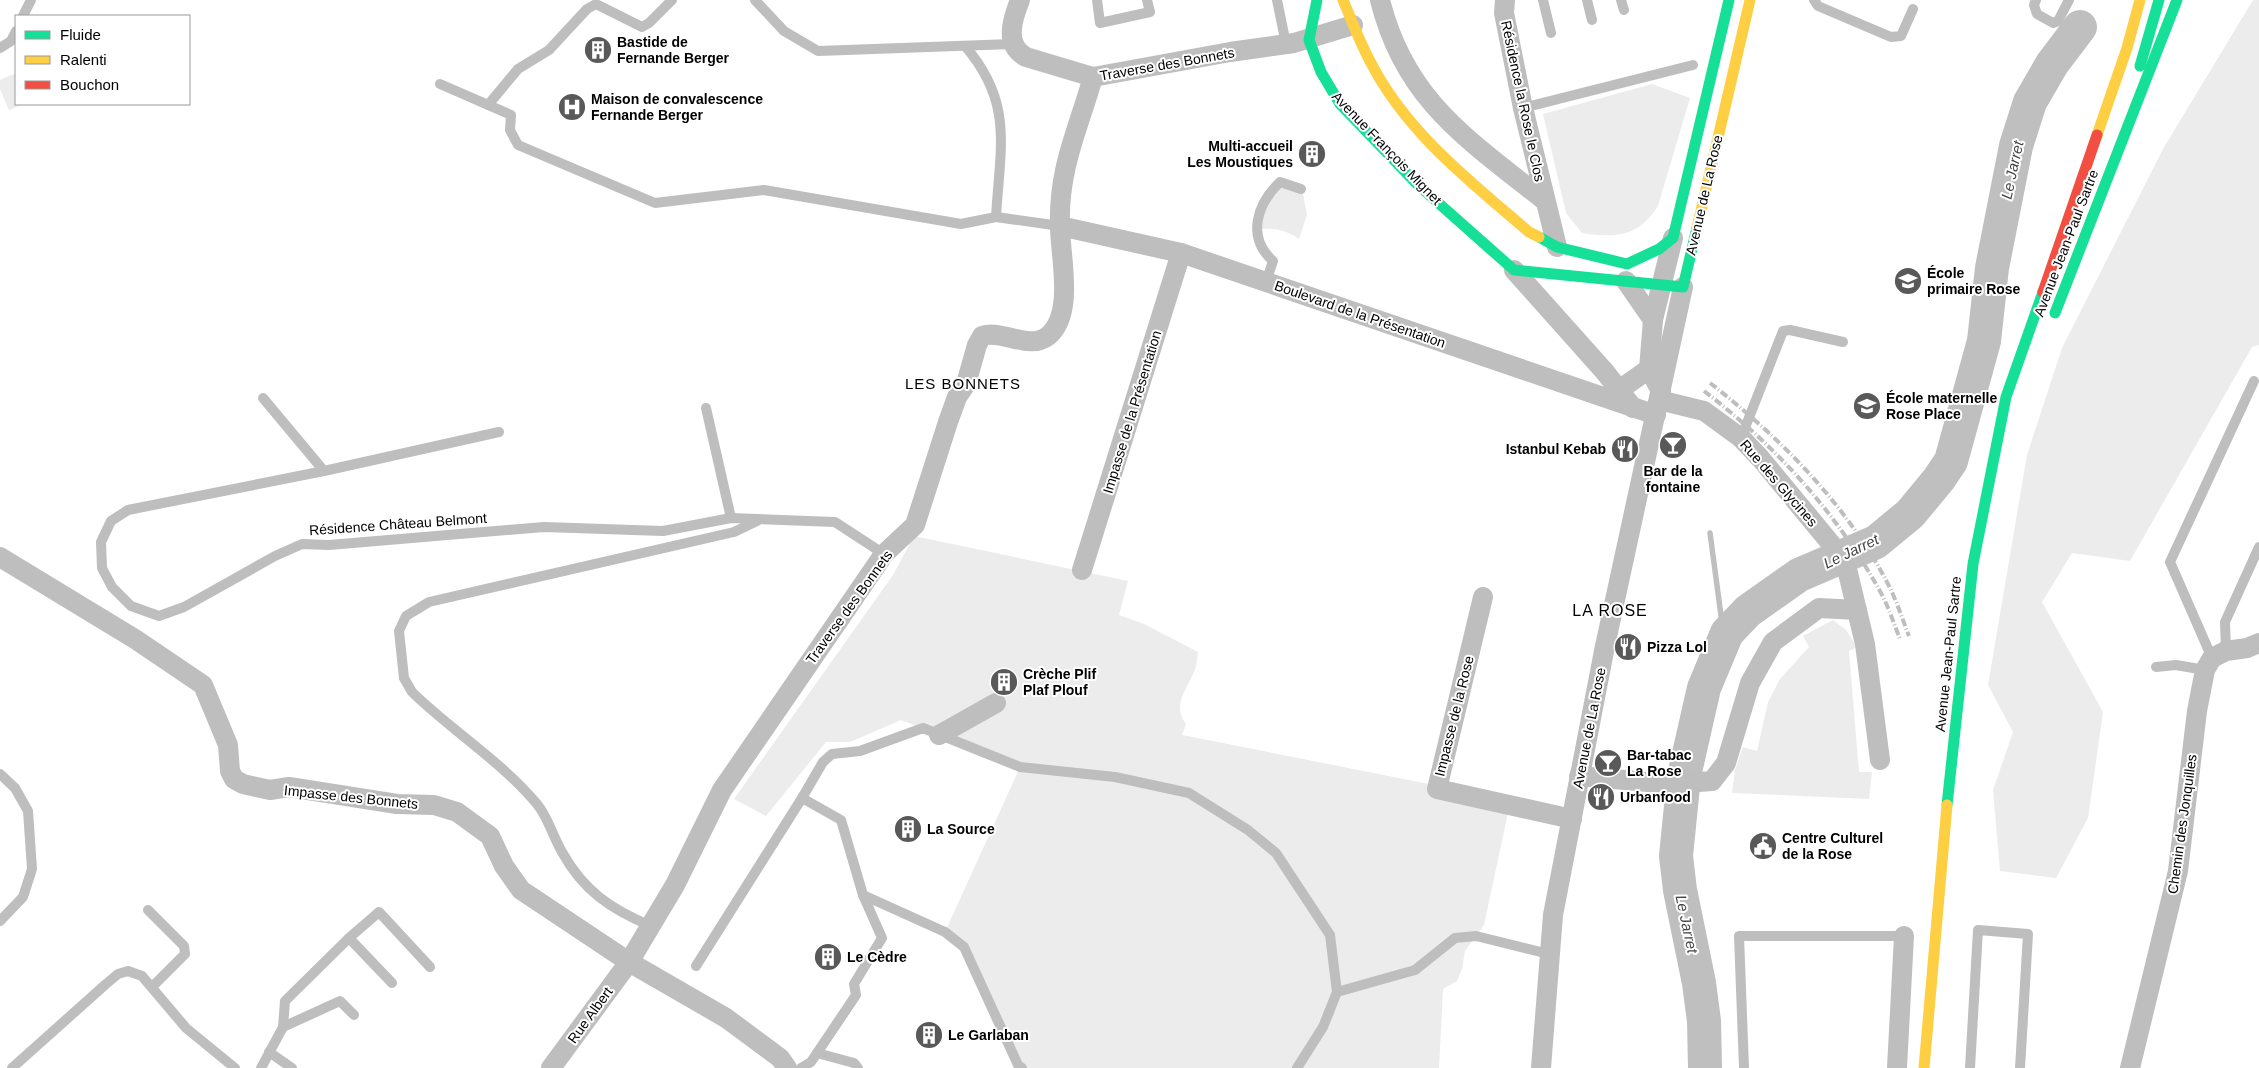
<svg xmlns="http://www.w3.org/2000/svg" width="2259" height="1068" font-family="Helvetica,sans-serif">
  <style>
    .green { fill: #ececec }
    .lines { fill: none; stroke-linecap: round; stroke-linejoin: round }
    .stream { stroke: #bfbfbf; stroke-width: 5.5 }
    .river { stroke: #bfbfbf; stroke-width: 34 }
    .lane { stroke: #bebebe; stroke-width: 10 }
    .street { stroke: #bebebe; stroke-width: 20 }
    .fast { stroke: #16e098; stroke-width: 11 }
    .slow { stroke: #ffcf43; stroke-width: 11 }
    .jam { stroke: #f24e42; stroke-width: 11 }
    .rail { stroke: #bebebe; stroke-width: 4; stroke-dasharray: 8 2.5 1 2.5; stroke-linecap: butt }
    .labels { text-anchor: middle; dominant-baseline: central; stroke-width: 4; stroke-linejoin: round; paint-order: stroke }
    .poi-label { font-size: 14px; font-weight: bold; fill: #000; stroke: #fff; text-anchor: start }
    .street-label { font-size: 14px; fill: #000; stroke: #fff }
    .water-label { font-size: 15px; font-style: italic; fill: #444; stroke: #fff }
    .neighbourhood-label { font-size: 15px; letter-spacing: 1px; fill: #000; stroke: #fff }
    .quarter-label { font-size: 16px; letter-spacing: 1px; fill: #000; stroke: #fff }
  </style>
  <rect width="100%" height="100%" fill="#fff"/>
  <!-- green -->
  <g class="green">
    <polygon points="2253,0 2259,0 2259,345 2252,347 2130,561 2072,553 2042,602 2103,712 2088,818 2056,878 2000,871 1993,790 2013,732 1988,685 2027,455 2062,348 2163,149"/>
    <polygon points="16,73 16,104 24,104 9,110 0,89 0,80"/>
    <path d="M 1652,84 L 1690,98 L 1658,206 C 1638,237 1616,238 1582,233 L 1566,213 L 1543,114 Z"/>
    <path d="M 1281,187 L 1303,194 L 1307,215 L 1299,239 C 1287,231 1277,228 1262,229 C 1262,210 1270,201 1281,187 Z"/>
    <path d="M 914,536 L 1128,581 L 1119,615 L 1144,624 L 1198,652 C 1197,658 1197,666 1194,672 C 1186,690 1172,706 1186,724 L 1182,735 L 1429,784 L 1509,808 L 1484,925 L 1465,951 L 1462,969 L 1457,981 L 1443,989 L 1439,1068 L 1017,1068 L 964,947 L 945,932 L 1020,767 L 901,720 L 850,742 L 826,742 L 766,816 L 734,799 L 893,575 Z"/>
    <polygon points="1833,620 1846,630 1857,647 1849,651 1859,772 1872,772 1869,799 1732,793 1735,770 1743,747 1757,751 1768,702 1780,679 1809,647 1803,636"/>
  </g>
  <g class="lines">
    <!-- stream -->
    <polyline class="stream" points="1710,533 1724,638"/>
    <!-- river -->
    <polyline class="river" points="1705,1068 1704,1021 1699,983 1680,890 1676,856 1684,776 1704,688 1727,633 1748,611 1799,575 1876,542 1910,514 1939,479 1951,461 1984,341 1992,268 2016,146 2030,102 2052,64 2080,27"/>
    <!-- lane -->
    <g class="lane">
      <polyline points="755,0 784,31 818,51 1012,44"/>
      <polyline points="1097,0 1100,23 1150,12 1147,0"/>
      <polyline points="1277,0 1286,44"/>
      <polyline points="1543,0 1551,33"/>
      <polyline points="1587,0 1592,20"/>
      <polyline points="1621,0 1624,10"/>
      <polyline points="1814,0 1818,6 1891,37 1901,36 1913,9"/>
      <polyline points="2036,0 2034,5 2037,14 2053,23 2058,21 2069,0"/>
      <polyline points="23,16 31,0"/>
      <path d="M 965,46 C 1014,103 1000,147 996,217"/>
      <polyline points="0,48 11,41 16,31"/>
      <polyline points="440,84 511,115 510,130 518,145 655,203 764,190 961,224 996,217 1060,226"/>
      <polyline points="488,105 518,69 549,50 587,9 596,4 642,27 649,23 672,0"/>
      <polyline points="1523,108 1693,65"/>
      <path d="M 1266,282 L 1273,261 C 1246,237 1257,204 1280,182 L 1301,189"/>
      <polyline points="263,398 324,471"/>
      <polyline points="706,408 731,518"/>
      <polyline points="499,432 324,471 128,510 111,521 101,542 102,568 112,587 131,606 159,616 184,607 275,556 302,544 329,545 544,527 663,531 731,518 835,522 884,554"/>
      <polyline points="1741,438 1783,331 1790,330 1843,342"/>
      <polyline points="2226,651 2225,622 2259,547"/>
      <polyline points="2212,658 2170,562 2254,381"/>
      <polyline points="2156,667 2176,665 2205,670"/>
      <polyline points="0,774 15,788 28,811 32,869 23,897 0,921"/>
      <polyline points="148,910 184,946 185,954 152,987"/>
      <path d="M 651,926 C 610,909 583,890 562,852 C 553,837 548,817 537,804 C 501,761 452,731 412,692 L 404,678 L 399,631 L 406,616 L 429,602 L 734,532 L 757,521"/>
      <polyline points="349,938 379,912 430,967"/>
      <polyline points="696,966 802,798"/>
      <polyline points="1337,992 1415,970 1455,938 1476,936 1549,954"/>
      <polyline points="283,1027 340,1001 354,1015"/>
      <polyline points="269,1052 292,1068"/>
      <polyline points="817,1053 854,1063 858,1068"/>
      <polyline points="12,1068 106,984 118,974 128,971 142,976 186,1028 235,1068"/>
      <polyline points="261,1068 283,1027 285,1001 349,938 392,983"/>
      <polyline points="801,1068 811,1062 856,995 854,984 882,938 863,895"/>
      <polyline points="1022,1068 1018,1065 964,947 945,932 863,895 841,820 802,798 823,762 832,754 860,751 923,728 1020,767 1115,777 1189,793 1248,830 1276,853 1330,935 1337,992 1323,1027 1297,1068"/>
      <polyline points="1744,1068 1739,936 1904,936"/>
      <polyline points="1970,1068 1978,930 2028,934 2020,1068"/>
    </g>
    <!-- street -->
    <g class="street">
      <path d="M 1020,0 C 1012,20 1004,45 1026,57 L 1093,77 L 1230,52 L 1294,43 L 1353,25"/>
      <path d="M 1380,0 C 1405,101 1469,140 1545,201"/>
      <polyline points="1505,0 1504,13 1523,108 1557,247"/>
      <polyline points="1060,226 1181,253 1656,415"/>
      <polyline points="1514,270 1605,372 1633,408"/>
      <polyline points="1626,281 1653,320"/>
      <polyline points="1619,390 1649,369"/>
      <polyline points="1661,391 1649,369 1653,320 1673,238"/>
      <polyline points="1659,400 1704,411 1741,438 1761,459 1837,551 1848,573 1865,644 1880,760"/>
      <polyline points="0,557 135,639 203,685 228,745 230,771 234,779 243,784 270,790 289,787 397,804 434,805 457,812 490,836 504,866 521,890 629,962 726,1018 780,1058 787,1068"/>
      <polyline points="1082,570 1181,253"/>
      <polyline points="1483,597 1437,789 1572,819"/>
      <polyline points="939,735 996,703"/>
      <polyline points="1579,776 1671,784 1712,781 1726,763 1750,683 1773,642 1819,608 1857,610"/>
      <path d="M 551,1068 L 629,962 L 675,885 L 722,790 L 884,554 L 915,525 L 948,422 L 957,397 L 966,384 L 977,345 L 982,336 C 1003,329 1028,351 1048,336 C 1075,314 1060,256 1060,226 C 1058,169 1078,130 1093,77"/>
      <polyline points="1541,1068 1553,915 1605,646 1683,287"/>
      <polyline points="1897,1068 1904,936"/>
      <polyline points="2130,1068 2178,871 2197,711 2205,670 2212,658 2226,651 2247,648 2259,643"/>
    </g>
    <!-- fast -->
    <g class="fast">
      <polyline points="1317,0 1309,40 1321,72 1340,104 1417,184 1514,270 1683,287 1697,228"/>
      <polyline points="2140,66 2159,0"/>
      <polyline points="1539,237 1557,247 1627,264 1659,249 1673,238 1729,0"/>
      <polyline points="2055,313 2177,0"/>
      <polyline points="1947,805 1973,564 2006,397 2043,292"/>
    </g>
    <!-- slow -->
    <g class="slow">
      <path d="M 1343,0 C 1352,21 1360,43 1371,63 C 1407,133 1471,182 1529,232 L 1539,237"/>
      <polyline points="2097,135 2127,48 2140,0"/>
      <polyline points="1697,228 1750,0"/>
      <polyline points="1924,1068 1947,805"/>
    </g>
    <!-- jam -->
    <polyline class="jam" points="2043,292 2097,135"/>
    <!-- rail -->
    <g class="rail">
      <path d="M 1710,383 C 1782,439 1850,508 1891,590 C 1898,605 1903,621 1909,636"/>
      <path d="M 1704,391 C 1776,446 1837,513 1881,593 C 1889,608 1894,624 1900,639"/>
    </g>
  </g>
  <!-- icons -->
  <defs>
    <symbol id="building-disc" viewBox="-11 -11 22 22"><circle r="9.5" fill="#595959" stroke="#fff"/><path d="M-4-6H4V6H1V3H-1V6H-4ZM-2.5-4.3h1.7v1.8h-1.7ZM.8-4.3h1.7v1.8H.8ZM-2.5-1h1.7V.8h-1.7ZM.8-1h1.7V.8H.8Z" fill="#fff"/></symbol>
    <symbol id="hospital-disc" viewBox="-11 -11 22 22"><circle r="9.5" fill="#595959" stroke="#fff"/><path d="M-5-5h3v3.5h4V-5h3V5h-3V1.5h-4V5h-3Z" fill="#fff"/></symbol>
    <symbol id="school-disc" viewBox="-11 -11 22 22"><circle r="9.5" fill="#595959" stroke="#fff"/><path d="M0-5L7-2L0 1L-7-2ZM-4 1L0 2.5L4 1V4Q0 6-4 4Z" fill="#fff"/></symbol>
    <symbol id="bar-disc" viewBox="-11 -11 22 22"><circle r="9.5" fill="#595959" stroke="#fff"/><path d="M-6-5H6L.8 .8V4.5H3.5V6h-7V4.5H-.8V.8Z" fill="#fff"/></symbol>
    <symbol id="restaurant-disc" viewBox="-11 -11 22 22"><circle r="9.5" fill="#595959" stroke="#fff"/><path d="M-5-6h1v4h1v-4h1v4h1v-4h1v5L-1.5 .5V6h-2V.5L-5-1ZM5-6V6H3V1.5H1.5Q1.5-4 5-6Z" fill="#fff"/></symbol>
    <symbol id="civic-disc" viewBox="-11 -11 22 22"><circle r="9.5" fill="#595959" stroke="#fff"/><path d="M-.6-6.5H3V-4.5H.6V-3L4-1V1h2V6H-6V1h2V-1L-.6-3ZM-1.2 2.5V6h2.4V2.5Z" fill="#fff"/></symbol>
  </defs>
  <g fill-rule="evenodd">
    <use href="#building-disc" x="582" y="34" width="32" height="32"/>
    <use href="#hospital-disc" x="556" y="91" width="32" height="32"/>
    <use href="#building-disc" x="1296" y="138" width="32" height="32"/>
    <use href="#school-disc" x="1892" y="265" width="32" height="32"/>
    <use href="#school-disc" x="1851" y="390" width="32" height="32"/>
    <use href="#bar-disc" x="1657" y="429" width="32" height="32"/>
    <use href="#restaurant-disc" x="1609" y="433" width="32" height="32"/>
    <use href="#restaurant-disc" x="1612" y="631" width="32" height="32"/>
    <use href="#building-disc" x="988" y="666" width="32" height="32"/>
    <use href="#bar-disc" x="1592" y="747" width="32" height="32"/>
    <use href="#restaurant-disc" x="1585" y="781" width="32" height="32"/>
    <use href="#building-disc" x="892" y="813" width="32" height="32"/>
    <use href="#civic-disc" x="1747" y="830" width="32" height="32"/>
    <use href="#building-disc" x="812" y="941" width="32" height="32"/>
    <use href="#building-disc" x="913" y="1019" width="32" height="32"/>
  </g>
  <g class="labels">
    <!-- poi labels -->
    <g class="poi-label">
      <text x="617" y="42">Bastide de<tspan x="617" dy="16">Fernande Berger</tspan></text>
      <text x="591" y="99">Maison de convalescence<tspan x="591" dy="16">Fernande Berger</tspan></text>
      <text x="1293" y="146" text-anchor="end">Multi-accueil<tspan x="1293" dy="16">Les Moustiques</tspan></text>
      <text x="1927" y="273">École<tspan x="1927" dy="16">primaire Rose</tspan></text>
      <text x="1886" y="398">École maternelle<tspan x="1886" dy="16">Rose Place</tspan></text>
      <text x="1606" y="449" text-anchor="end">Istanbul Kebab</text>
      <text x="1673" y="471" text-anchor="middle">Bar de la<tspan x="1673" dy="16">fontaine</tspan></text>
      <text x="1647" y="647">Pizza Lol</text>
      <text x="1023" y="674">Crèche Plif<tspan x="1023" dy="16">Plaf Plouf</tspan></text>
      <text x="1627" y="755">Bar-tabac<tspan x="1627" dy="16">La Rose</tspan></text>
      <text x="1620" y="797">Urbanfood</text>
      <text x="927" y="829">La Source</text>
      <text x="1782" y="838">Centre Culturel<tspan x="1782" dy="16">de la Rose</tspan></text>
      <text x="847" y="957">Le Cèdre</text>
      <text x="948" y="1035">Le Garlaban</text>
    </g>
    <!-- street labels -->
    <g class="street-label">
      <text transform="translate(1167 64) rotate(-10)">Traverse des Bonnets</text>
      <text transform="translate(1523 101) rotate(78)">Résidence la Rose le Clos</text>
      <text transform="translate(1387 148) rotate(46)">Avenue François Mignet</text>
      <text transform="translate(1704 195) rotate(-77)">Avenue de La Rose</text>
      <text transform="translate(2066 243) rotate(-69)">Avenue Jean-Paul Sartre</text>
      <text transform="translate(1360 314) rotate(19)">Boulevard de la Présentation</text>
      <text transform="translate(1132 412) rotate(-73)">Impasse de la Présentation</text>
      <text transform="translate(1779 483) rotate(49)">Rue des Glycines</text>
      <text transform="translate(398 524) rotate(-4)">Résidence Château Belmont</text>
      <text transform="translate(849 607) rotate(-54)">Traverse des Bonnets</text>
      <text transform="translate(1948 654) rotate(-84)">Avenue Jean-Paul Sartre</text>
      <text transform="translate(1454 716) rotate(-76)">Impasse de la Rose</text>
      <text transform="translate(1589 728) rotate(-79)">Avenue de La Rose</text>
      <text transform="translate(351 797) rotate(6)">Impasse des Bonnets</text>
      <text transform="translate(2182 824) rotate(-82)">Chemin des Jonquilles</text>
      <text transform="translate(590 1015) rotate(-54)">Rue Albert</text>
    </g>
    <!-- water labels -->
    <g class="water-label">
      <text transform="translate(2012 170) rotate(-78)">Le Jarret</text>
      <text transform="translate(1851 551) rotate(-26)">Le Jarret</text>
      <text transform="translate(1687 924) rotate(78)">Le Jarret</text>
    </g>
    <!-- neighbourhood labels -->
    <g class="neighbourhood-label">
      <text x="963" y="383">LES BONNETS</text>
    </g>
    <!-- quarter labels -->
    <g class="quarter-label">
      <text x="1610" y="610">LA ROSE</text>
    </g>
  </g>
  <!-- legend -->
  <rect x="15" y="15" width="175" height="90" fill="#ffffff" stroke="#999999"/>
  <rect x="25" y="31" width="25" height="8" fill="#16e098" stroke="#999999"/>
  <text x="60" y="40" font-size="15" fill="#000000">Fluide</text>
  <rect x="25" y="56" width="25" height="8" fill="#ffcf43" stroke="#999999"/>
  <text x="60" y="65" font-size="15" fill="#000000">Ralenti</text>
  <rect x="25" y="81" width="25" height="8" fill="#f24e42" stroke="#999999"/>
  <text x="60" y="90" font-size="15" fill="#000000">Bouchon</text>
</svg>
